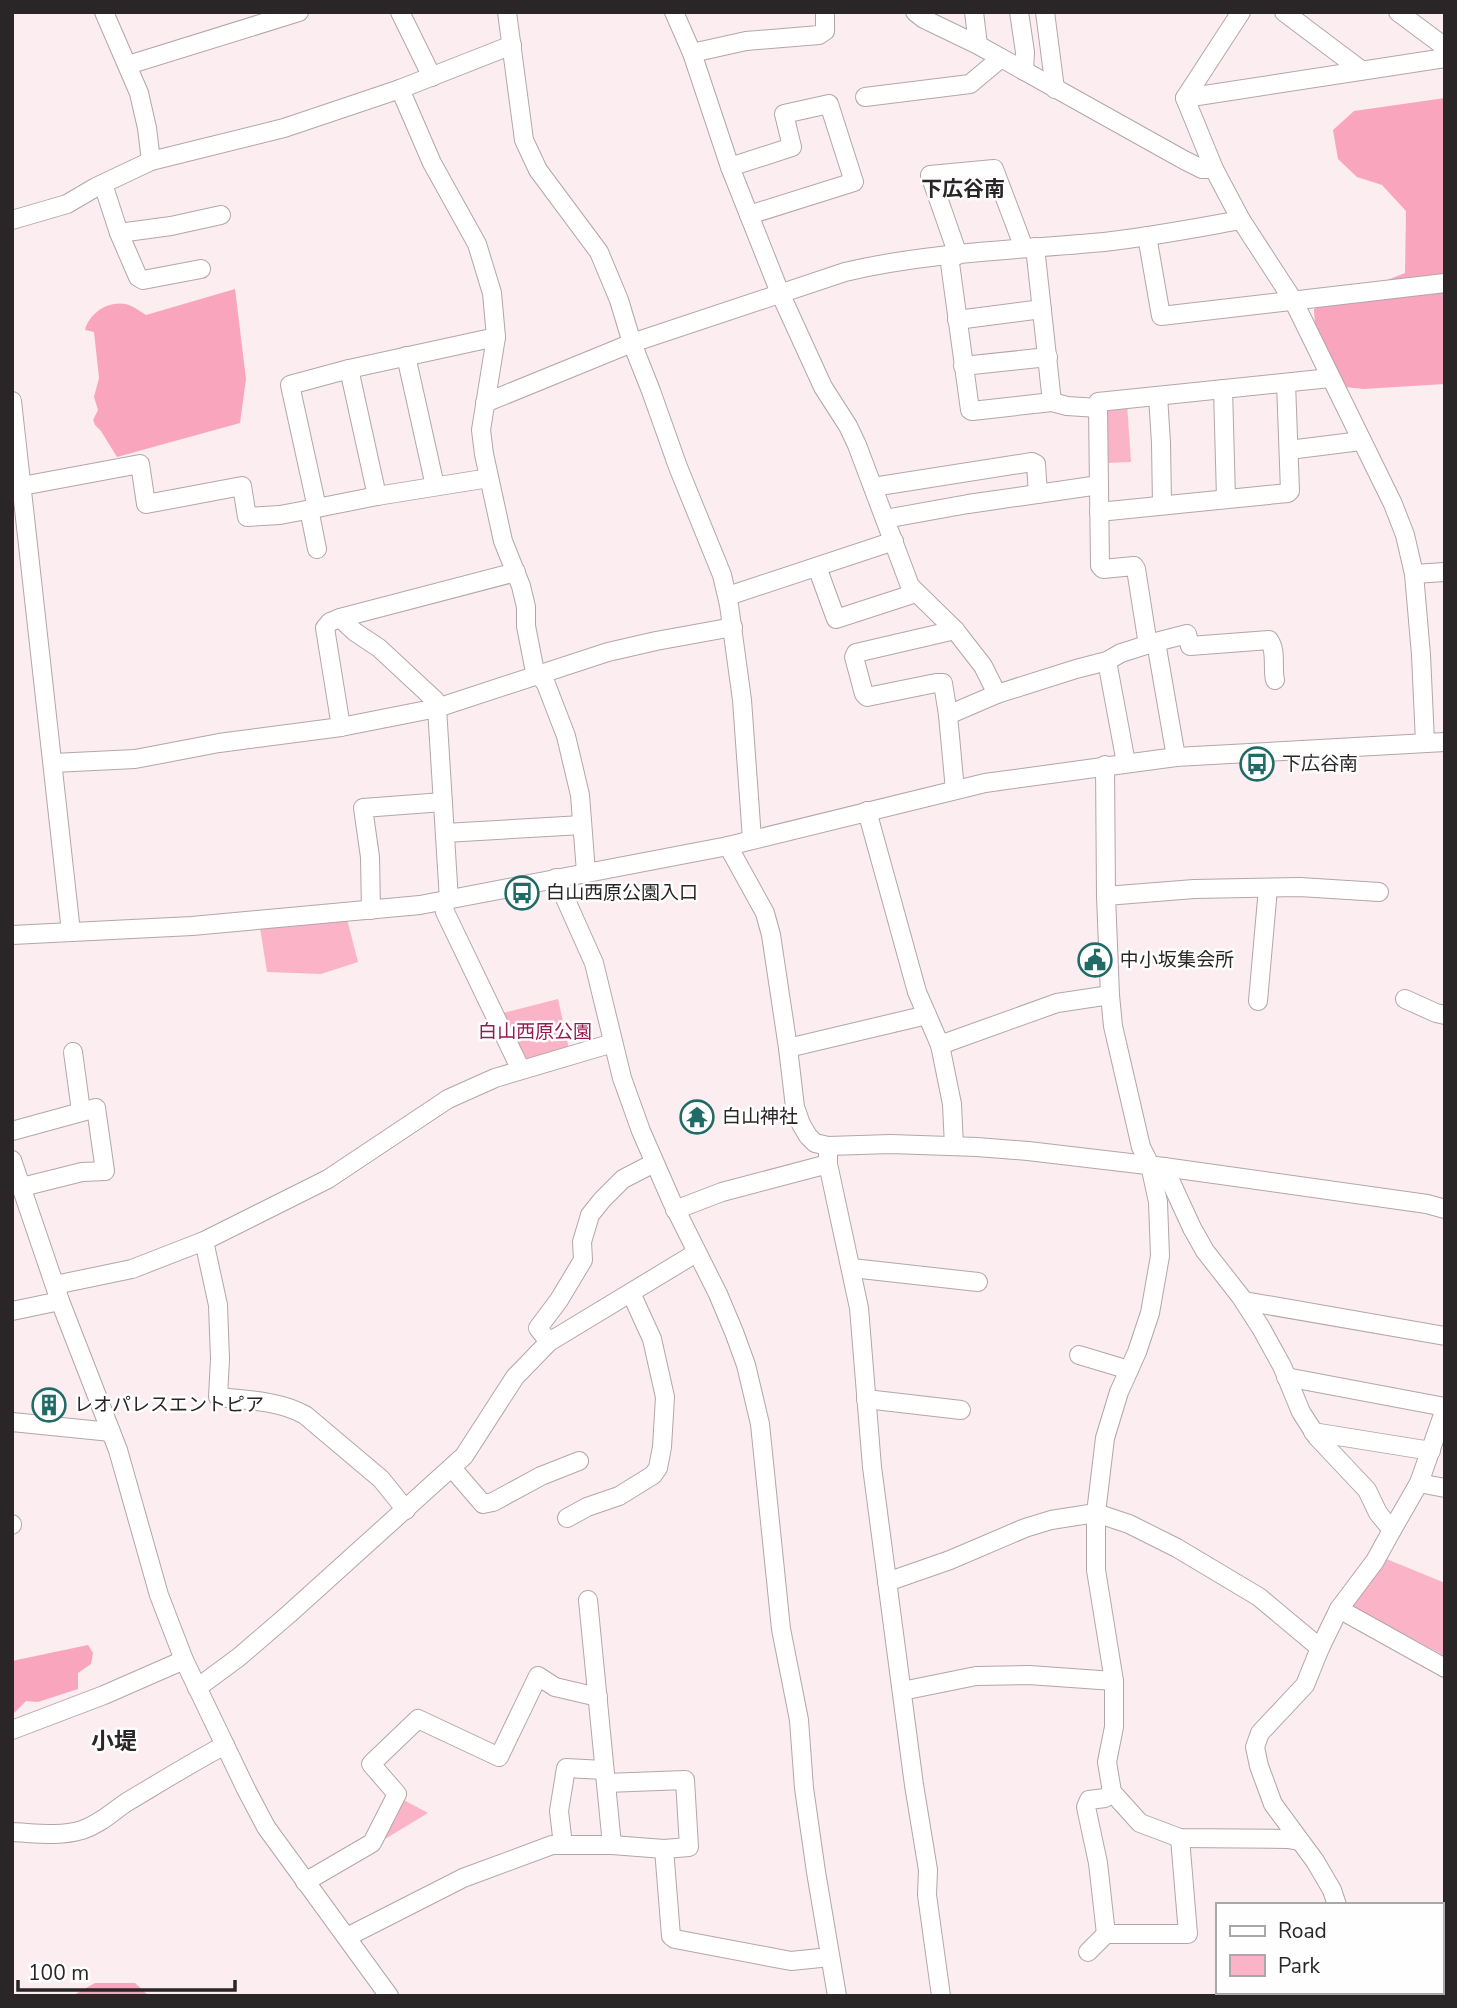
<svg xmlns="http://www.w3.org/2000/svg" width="1457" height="2008" font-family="'Nunito Sans','Noto Sans JP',sans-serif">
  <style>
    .green { fill: #fbb3c7 }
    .forest { fill: #f9a5be }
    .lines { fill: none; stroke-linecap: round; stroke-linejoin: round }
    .minor-casing { stroke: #b3a6a9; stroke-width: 20 }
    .minor { stroke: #fff; stroke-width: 18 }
    .labels { text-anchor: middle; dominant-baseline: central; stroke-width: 5; stroke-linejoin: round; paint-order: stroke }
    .poi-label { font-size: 19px; fill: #2a2526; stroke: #fefefe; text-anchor: start }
    .park-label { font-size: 19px; fill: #941c4f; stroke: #fefefe }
    .neighbourhood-label { font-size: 21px; font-weight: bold; fill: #2a2526; stroke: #fefefe }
    .quarter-label { font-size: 23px; font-weight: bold; fill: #2a2526; stroke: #fefefe }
  </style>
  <rect width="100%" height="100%" fill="#fbedf0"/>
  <!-- green -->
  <g class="green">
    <polygon points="1127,404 1131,462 1107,463 1103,406"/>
    <polygon points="347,919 358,962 321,974 267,972 260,928"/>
    <polygon points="558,999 569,1049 521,1063 499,1014"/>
    <polygon points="1384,1558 1445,1583 1445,1656 1353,1607"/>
    <polygon points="400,1798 428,1813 380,1842"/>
  </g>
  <!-- forest -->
  <g class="forest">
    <polygon points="1445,98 1445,384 1363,389 1345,387 1315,326 1314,309 1405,273 1406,211 1382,185 1357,177 1338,159 1333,130 1354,111"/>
    <path d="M 235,289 L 246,379 L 240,423 L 117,457 L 101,431 L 95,425 L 93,420 L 98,410 L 94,397 L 99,378 L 94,332 L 85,330 C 90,311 113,298 131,306 C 136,308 141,312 146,315 Z"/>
    <polygon points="88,1645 93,1653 91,1664 78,1673 78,1689 38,1702 26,1701 12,1715 12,1661"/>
    <polygon points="95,1983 135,1983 149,1996 72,1996"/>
  </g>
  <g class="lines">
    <defs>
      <g id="minor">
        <polyline points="104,12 139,93 147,128 151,161"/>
        <polyline points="400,12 432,77"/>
        <polyline points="507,12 524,140 538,170 599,252 619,300 632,343 651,391 678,467 722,575 729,605 742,700 752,839"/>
        <polyline points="674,12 692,53 730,167 780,293 823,387 848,426 857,445 910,586 955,630 983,666 997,694"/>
        <polyline points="915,12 924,19 978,45 1184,160 1202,169 1214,169"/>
        <polyline points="974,12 978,45"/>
        <polyline points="1019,12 1025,52 1024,71"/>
        <polyline points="1045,12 1055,89"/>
        <polyline points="1241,12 1185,98 1214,169 1241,220 1293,300 1393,504 1405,535 1414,574 1421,655 1425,742"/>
        <polyline points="1284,12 1361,70"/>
        <polyline points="1398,12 1445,47"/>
        <polyline points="692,53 746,41 819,35 825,31 825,12"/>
        <polyline points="128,65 299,12"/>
        <polyline points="400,89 432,163 477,244 492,293 496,337 481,430 484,454 503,541 521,586 526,607 526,626 534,667 546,684 566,736 580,795 586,872"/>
        <polyline points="865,97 970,84 1001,58"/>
        <polyline points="1185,98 1445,58"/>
        <polyline points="730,167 792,147 784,114 829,104 854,182 749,215"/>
        <polyline points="103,184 119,233 171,226 221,215"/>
        <polyline points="12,220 67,204 96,187 151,161 284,128 400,89 512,45"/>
        <polyline points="119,233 138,277 143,280 201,269"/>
        <polyline points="1147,236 1161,316 1445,283"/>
        <polyline points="1035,247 1052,402"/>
        <polyline points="958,255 930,175 994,169 1024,248"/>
        <polyline points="949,256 970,410 972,411 1052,402 1067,406 1098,408 1098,402 1330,378"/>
        <polyline points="957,320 1042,309"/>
        <polyline points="406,356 435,486"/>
        <polyline points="963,366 1048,357"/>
        <polyline points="349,369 377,496"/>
        <polyline points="1223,389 1226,498"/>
        <polyline points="1158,396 1161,443 1162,505"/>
        <polyline points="12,401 71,932"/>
        <path d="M 485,403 L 632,343 L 845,272 C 929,252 1018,250 1104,242 C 1150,237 1196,228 1241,220"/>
        <polyline points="1098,408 1100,566 1103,569 1134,566 1136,569 1148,645"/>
        <polyline points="1289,450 1361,441"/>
        <polyline points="489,478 377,496 317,508 290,385 349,369 496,337"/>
        <polyline points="22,486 140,464 146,504 242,486 247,517 280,515 317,508"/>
        <polyline points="873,487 1032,462 1036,464 1038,494"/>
        <polyline points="309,509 317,549"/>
        <polyline points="1099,512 1288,493 1290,491 1286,383"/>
        <polyline points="885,519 968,504 1099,485"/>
        <polyline points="817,567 836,619 916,593"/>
        <polyline points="1414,574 1445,572"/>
        <polyline points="728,596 894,541"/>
        <polyline points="340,618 330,622 325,628 341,727"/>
        <polyline points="1156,642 1176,757"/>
        <polyline points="1107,661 1126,763"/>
        <polyline points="948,715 943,683 936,683 867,697 864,694 854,657 856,653 955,630"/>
        <polyline points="53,763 135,759 219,743 341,727 437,708 608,652 656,641 733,627"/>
        <polyline points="1105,765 1106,896 1110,995 1113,1026 1141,1147 1150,1165 1158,1202 1160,1256 1150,1313 1137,1352 1119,1392 1105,1438 1096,1513 1096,1570 1114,1681 1114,1727 1107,1762 1112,1792 1140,1823 1180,1838 1288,1839 1299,1841"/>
        <path d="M 955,790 L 948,715 L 997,694 L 1076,669 L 1107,661 L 1121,653 L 1156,642 L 1187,634 L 1190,646 L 1269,640 C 1277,651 1272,667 1275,680"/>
        <polyline points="867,811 917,992 940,1045 952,1104 954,1146"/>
        <polyline points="445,833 582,825"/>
        <polyline points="728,846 765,913 771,935 788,1048 795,1107 801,1124 808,1136 815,1143 828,1146 891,1144 977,1147 1028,1151 1164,1167 1427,1204 1445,1209"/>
        <polyline points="556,878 594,963 622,1078 641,1131 672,1202 718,1294 734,1332 746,1365 760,1424 781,1629 799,1720 804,1788 816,1872 837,1996"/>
        <polyline points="1106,896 1194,889 1300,887 1379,892"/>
        <polyline points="449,900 437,708 435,700 379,648 355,632 340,618 516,572"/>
        <polyline points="443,901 445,912 521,1070"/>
        <polyline points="371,910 370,857 363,808 443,802"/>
        <polyline points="12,935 192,926 420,905 728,846 985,783 1176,757 1445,742"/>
        <polyline points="1405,999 1436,1013 1445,1015"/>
        <polyline points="1258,1001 1268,888"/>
        <polyline points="940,1045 1057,1003 1110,995"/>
        <polyline points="788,1048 927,1015"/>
        <polyline points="73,1052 81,1111"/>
        <polyline points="12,1131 96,1108 105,1171 82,1172 22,1187"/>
        <polyline points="828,1146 828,1164 859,1308 872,1467 914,1785 928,1870 927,1895 941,1996"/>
        <polyline points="12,1160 60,1301 118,1450 159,1595 184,1660 246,1789 266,1827 389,1996"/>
        <polyline points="1164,1167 1192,1228 1205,1251 1241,1297 1261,1328 1282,1366 1301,1412 1317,1437 1367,1490 1378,1513 1392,1530 1375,1561 1339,1609 1320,1648 1305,1685 1260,1733 1255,1747 1259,1766 1273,1804 1315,1861 1332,1890 1337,1905"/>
        <polyline points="675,1210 722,1192 828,1164"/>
        <path d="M 204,1241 L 218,1305 L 220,1359 L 218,1397 C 247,1400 280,1401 305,1415 L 381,1479 L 406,1510"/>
        <polyline points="852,1268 978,1282"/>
        <polyline points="55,1285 132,1269 204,1241 328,1179 448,1099 495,1078 613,1043"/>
        <polyline points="1245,1302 1250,1302 1445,1336"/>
        <polyline points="12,1311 60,1301"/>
        <polyline points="549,1342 538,1328 559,1300 583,1260 582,1242 590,1215 602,1200 623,1179 654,1163"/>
        <polyline points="1079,1355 1129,1370"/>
        <polyline points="1286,1377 1445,1407"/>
        <polyline points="866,1399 961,1410"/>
        <polyline points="12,1422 111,1432"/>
        <polyline points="1313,1432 1431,1451"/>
        <polyline points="452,1468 483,1504 493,1502 541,1476 579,1461"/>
        <polyline points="1419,1483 1445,1488"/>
        <polyline points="567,1518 587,1507 619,1496 653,1475 658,1468 662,1447 665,1397 652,1339 631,1293"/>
        <polyline points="12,1524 12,1525"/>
        <polyline points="1392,1530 1419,1483 1445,1409"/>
        <polyline points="887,1582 950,1560 1025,1528 1051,1520 1096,1513 1129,1524 1177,1548 1259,1597 1320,1648"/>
        <polyline points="588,1600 612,1845"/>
        <polyline points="1339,1609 1445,1668"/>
        <polyline points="197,1688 239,1657 289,1614 464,1456 515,1377 549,1342 696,1253"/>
        <polyline points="902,1691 976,1676 1029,1675 1114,1681"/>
        <polyline points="12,1730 104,1695 184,1660"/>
        <polyline points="1112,1792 1105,1798 1089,1800 1086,1807 1098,1863 1106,1934 1188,1934 1180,1838"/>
        <path d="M 12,1832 C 35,1833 59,1837 82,1830 C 100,1824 112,1812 127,1802 C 159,1783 191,1763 225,1745"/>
        <polyline points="563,1845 559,1811 566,1768 604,1770"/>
        <polyline points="664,1849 671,1936 675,1939 791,1961 830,1957"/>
        <polyline points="305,1882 372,1843 397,1794 371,1764 418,1719 499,1757 538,1676 555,1687 598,1697"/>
        <polyline points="347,1937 463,1878 552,1845 612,1845 664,1849 689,1847 685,1780 606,1783"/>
        <polyline points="1088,1952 1106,1934"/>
        <polyline points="1441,1979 1445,1981"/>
      </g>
    </defs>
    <!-- minor casing -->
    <use href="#minor" class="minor-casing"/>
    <!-- minor -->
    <use href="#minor" class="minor"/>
  </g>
  <!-- icons -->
  <defs>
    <symbol id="bus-ring" viewBox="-11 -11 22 22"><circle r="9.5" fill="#fefefe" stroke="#216b66" stroke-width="1.5"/><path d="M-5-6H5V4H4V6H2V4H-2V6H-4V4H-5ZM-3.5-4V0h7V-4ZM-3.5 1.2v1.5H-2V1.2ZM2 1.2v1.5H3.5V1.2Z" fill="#216b66"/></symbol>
    <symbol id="civic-ring" viewBox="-11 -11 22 22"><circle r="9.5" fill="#fefefe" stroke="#216b66" stroke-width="1.5"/><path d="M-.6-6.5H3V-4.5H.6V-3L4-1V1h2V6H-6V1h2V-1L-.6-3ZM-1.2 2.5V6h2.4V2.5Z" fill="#216b66"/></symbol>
    <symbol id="temple-ring" viewBox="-11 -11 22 22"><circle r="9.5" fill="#fefefe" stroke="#216b66" stroke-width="1.5"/><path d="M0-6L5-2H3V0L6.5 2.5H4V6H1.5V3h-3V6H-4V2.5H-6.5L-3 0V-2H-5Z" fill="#216b66"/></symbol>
    <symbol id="building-ring" viewBox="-11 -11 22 22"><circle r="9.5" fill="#fefefe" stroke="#216b66" stroke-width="1.5"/><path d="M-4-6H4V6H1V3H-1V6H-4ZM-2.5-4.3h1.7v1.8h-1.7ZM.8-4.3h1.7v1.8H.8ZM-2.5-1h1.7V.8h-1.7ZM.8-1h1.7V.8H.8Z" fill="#216b66"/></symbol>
  </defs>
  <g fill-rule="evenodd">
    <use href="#bus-ring" x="1238" y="745" width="38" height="38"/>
    <use href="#bus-ring" x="503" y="874" width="38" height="38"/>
    <use href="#civic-ring" x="1076" y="941" width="38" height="38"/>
    <use href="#temple-ring" x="678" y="1098" width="38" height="38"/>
    <use href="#building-ring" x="30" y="1386" width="38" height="38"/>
  </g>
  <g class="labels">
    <!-- poi labels -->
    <g class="poi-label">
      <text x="1282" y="764">下広谷南</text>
      <text x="546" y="893">白山西原公園入口</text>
      <text x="1120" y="960">中小坂集会所</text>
      <text x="722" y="1117">白山神社</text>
      <text x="74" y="1405">レオパレスエントピア</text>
    </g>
    <!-- park labels -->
    <g class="park-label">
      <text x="535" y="1032">白山西原公園</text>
    </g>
    <!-- neighbourhood labels -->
    <g class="neighbourhood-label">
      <text x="963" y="189">下広谷南</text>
    </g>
    <!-- quarter labels -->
    <g class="quarter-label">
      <text x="114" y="1741">小堤</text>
    </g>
  </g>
  <!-- border -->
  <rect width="1457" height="2008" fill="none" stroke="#2a2526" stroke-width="28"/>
  <!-- legend -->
  <rect x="1216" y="1903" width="228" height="91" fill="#fefefe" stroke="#a9a7a8" stroke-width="2"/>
  <rect x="1230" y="1926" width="35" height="10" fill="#ffffff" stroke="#a9a7a8" stroke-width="2"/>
  <text x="1278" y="1938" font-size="21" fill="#2a2526">Road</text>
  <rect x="1230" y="1955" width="35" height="21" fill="#fbb3c7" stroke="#a9a7a8" stroke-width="2"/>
  <text x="1278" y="1973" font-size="21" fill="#2a2526">Park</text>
  <!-- scale -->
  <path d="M18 1980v10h217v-10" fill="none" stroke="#2a2526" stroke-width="3.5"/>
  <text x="28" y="1980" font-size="21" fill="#2a2526" stroke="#fefefe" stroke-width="5" paint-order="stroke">100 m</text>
</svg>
